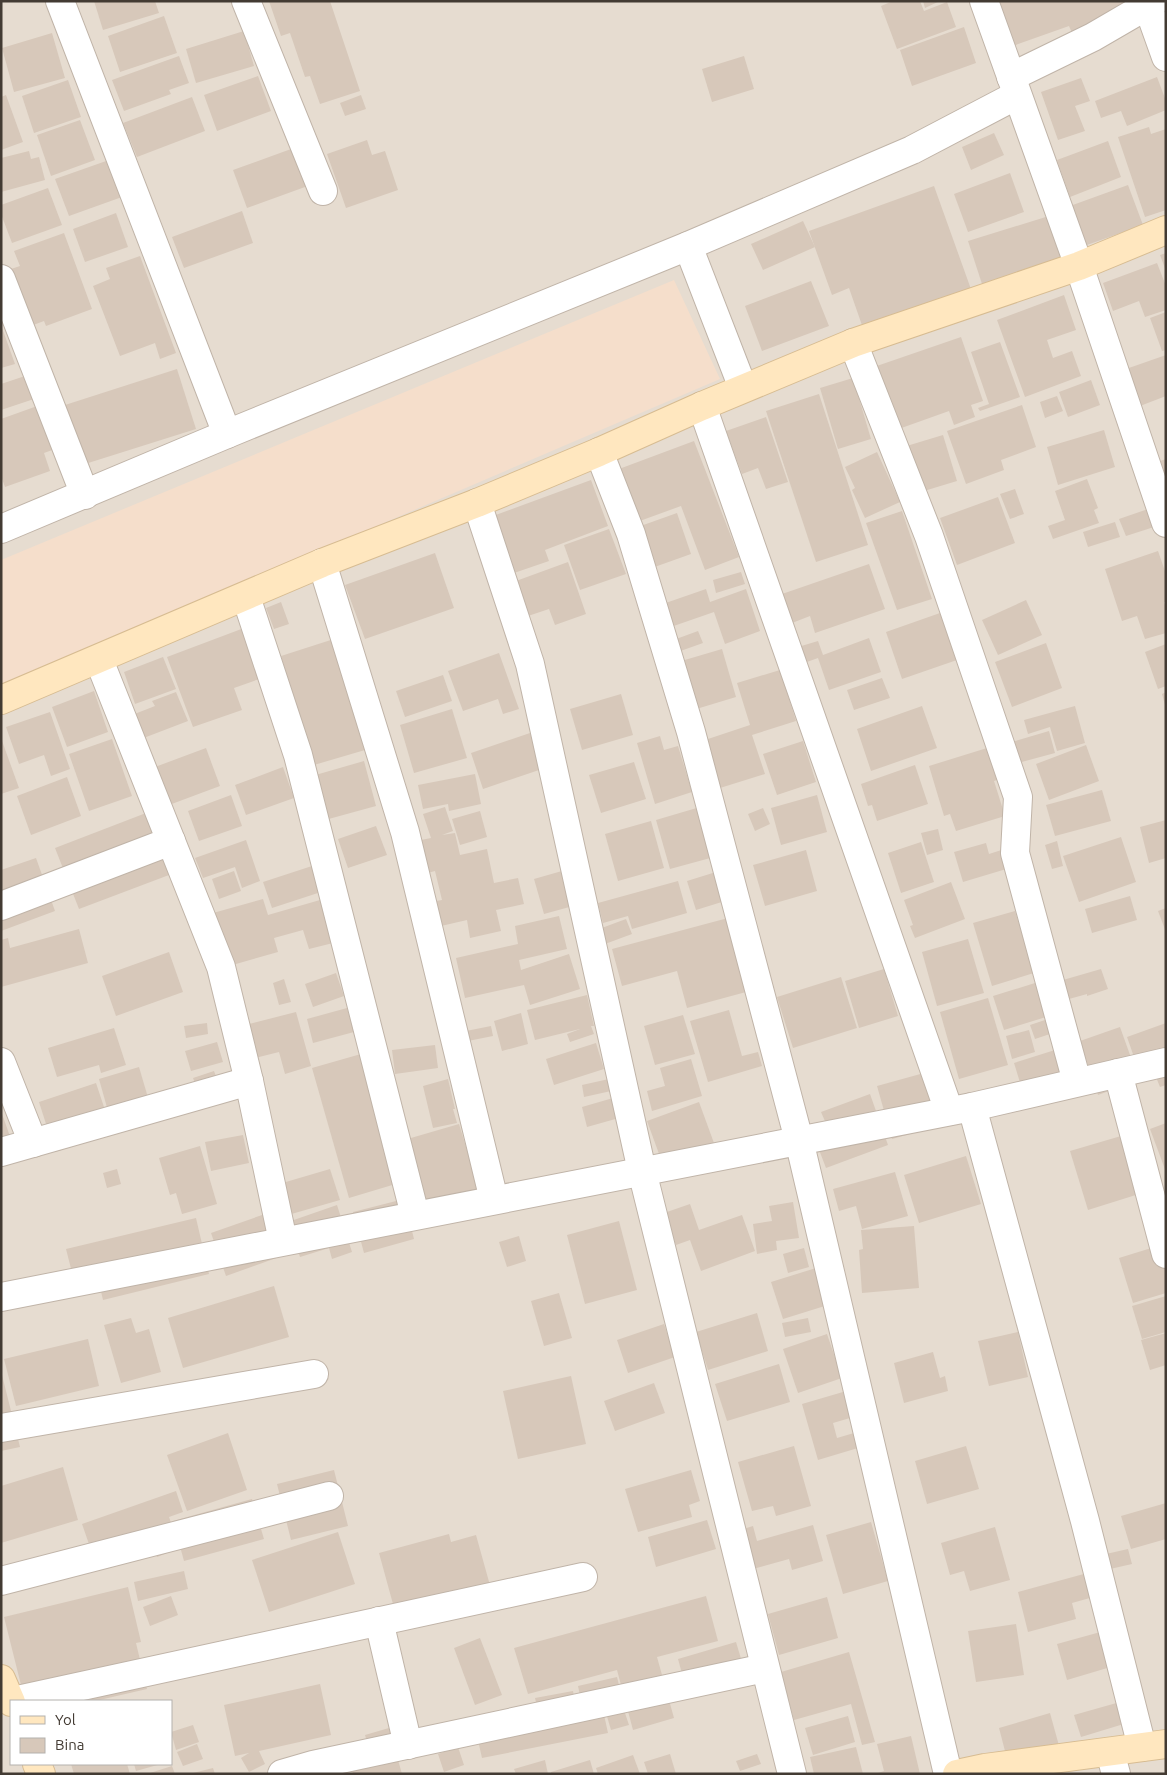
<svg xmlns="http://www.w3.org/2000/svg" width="1167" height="1775" font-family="Ubuntu,sans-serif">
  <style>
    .residential { fill: #e6dcd0; fill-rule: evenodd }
    .commercial { fill: #f5decb }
    .building { fill: #d7c8ba }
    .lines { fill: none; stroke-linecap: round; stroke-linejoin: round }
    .street-casing { stroke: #c0b4a8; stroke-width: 30 }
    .secondary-casing { stroke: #d7bc92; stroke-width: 30 }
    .street { stroke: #fff; stroke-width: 28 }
    .secondary { stroke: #ffe7bf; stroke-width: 28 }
  </style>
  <rect width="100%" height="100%" fill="#f2ebe2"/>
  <!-- residential -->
  <path class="residential" d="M 1,1 L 1166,1 L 1166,1774 L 1,1774 ZM 11,1701 L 171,1701 L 171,1764 L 11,1764 Z"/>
  <!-- commercial -->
  <polygon class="commercial" points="674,280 720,379 1,687 1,560"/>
  <!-- building -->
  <g class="building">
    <polygon points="94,1 155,1 159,13 103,30"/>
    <polygon points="269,1 330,1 360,91 320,104 310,76 305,77 290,33 281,36"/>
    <polygon points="893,1 920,1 924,11 947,2 956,27 897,49 881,6"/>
    <polygon points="923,1 940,1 925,8"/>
    <polygon points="993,1 1134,1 1072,33 1069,26 1010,47"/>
    <polygon points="164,16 177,53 120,72 108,36"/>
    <polygon points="964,27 976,63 912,86 900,50"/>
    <polygon points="244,31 254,66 196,83 186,49"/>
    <polygon points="52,33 65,78 14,92 2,48"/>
    <polygon points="179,56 189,83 169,90 171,94 124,111 112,80"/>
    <polygon points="744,56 754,89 712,102 702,69"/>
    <polygon points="258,76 271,111 217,131 204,95"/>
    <polygon points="1157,77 1166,101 1166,110 1127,126 1121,111 1101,118 1095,101"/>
    <polygon points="1081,78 1090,101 1075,106 1085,131 1058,140 1041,92"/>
    <polygon points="68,80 81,117 34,133 22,96"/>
    <polygon points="6,95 23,142 1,150 1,97"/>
    <polygon points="361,95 366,109 345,116 340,103"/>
    <polygon points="192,97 205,131 137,157 123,123"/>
    <polygon points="80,120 95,160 51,176 37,135"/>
    <polygon points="1149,127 1151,134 1166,129 1166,210 1145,217 1118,137"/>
    <polygon points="994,133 1004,155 971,170 962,147"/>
    <polygon points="367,140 372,155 385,151 398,190 346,208 327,154"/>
    <polygon points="1108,141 1121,177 1070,197 1057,160"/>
    <polygon points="302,145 316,183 247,208 233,170"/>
    <polygon points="29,151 31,159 39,157 45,180 1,192 1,158"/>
    <polygon points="109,160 122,197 69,216 55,179"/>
    <polygon points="1010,173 1024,212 968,232 954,194"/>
    <polygon points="1128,185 1143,225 1084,246 1070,206"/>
    <polygon points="934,186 972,292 864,331 849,288 832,295 809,231"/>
    <polygon points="48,188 62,225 12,243 1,214 1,205"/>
    <polygon points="242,211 253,243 184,268 172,237"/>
    <polygon points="116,213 128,247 85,262 73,229"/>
    <polygon points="1049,216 1063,259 982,284 968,241"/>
    <polygon points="803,221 815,247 763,270 751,244"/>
    <polygon points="64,233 92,309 46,326 44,321 28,327 8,270 20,266 14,251"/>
    <polygon points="1166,253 1166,271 1160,255"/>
    <polygon points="140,256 176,353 160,359 155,343 120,356 93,286 110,279 106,268"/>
    <polygon points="1157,263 1166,286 1166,310 1145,317 1139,301 1113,311 1103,283"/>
    <polygon points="811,281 829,326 762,351 745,306"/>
    <polygon points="1064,295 1076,330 1047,340 1053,358 1072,351 1081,376 1025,397 997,320"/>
    <polygon points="1166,312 1166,350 1162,351 1150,318"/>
    <polygon points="1,325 15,364 1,368"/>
    <polygon points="961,337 983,401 971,405 975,417 954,425 949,411 893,431 871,368"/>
    <polygon points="1000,342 1020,397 980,411 978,408 989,404 971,352"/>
    <polygon points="1166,355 1166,396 1140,406 1126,369"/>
    <polygon points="177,369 196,429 85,464 65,405"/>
    <polygon points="28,375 37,398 1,410 1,384"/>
    <polygon points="853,378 871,439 838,449 820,388"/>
    <polygon points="1091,380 1100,405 1068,417 1059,392"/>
    <polygon points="819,394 868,545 816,562 766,411"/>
    <polygon points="1057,396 1063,411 1045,418 1040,402"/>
    <polygon points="40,405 55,449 44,453 50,471 5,487 1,476 1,419"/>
    <polygon points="1022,405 1036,447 1001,460 1004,470 966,484 947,431"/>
    <polygon points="766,417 788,482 766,489 758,468 742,474 726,431"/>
    <polygon points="1104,430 1115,467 1058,485 1047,447"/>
    <polygon points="943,435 957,481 914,494 900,448"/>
    <polygon points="694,441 739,557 705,570 681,506 637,522 619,469"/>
    <polygon points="877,452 900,502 865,518 852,490 855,488 845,467"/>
    <polygon points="1166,459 1166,486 1157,462"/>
    <polygon points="1087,479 1098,508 1094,510 1099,523 1053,539 1048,526 1065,520 1055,491"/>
    <polygon points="591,480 608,526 545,550 549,561 514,573 493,516"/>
    <polygon points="1015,489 1024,514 1010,519 1000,494"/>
    <polygon points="998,497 1015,543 957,565 940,518"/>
    <polygon points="1148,509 1154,527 1126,536 1119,519"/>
    <polygon points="902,511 932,599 897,610 866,523"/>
    <polygon points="677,513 691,554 649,569 635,528"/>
    <polygon points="1115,522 1120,537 1088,547 1083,532"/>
    <polygon points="609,529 626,574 580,590 564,545"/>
    <polygon points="1158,551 1166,574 1166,602 1164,602 1166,608 1166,633 1145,639 1137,616 1122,621 1105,569"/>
    <polygon points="435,553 454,608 365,639 345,585"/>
    <polygon points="568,562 586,614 555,625 549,609 528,616 516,581"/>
    <polygon points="869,564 885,609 815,633 810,616 792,623 782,594"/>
    <polygon points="741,572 745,584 716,593 713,580"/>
    <polygon points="706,589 710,602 746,589 760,631 725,644 714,612 665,629 657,606"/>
    <polygon points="1026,600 1042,635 998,655 982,620"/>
    <polygon points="281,602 289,624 274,629 266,608"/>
    <polygon points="940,613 957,660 902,679 886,632"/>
    <polygon points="244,628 262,678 234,688 242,710 193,727 167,657"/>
    <polygon points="698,631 703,643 672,654 668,642"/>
    <polygon points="337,638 365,750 314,765 281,656"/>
    <polygon points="869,638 881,672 829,690 818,658 804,663 798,647 818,641 823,655"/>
    <polygon points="1046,643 1062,688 1012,707 995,662"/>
    <polygon points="1166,644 1166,686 1158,689 1145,652"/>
    <polygon points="722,649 736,697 693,710 678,662"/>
    <polygon points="499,653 519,709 503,714 498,699 463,711 448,671"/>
    <polygon points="163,657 176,689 135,704 124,672"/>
    <polygon points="780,670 796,721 752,735 765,774 720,788 705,740 750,725 737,683"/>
    <polygon points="443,675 452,701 405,717 396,691"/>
    <polygon points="882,678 890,698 854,710 847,690"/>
    <polygon points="94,691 108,732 67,747 52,707"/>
    <polygon points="176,692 188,721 141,739 132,715 155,706 152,701"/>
    <polygon points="1166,692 1166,705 1165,705 1162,694"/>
    <polygon points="621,694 633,735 582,750 570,709"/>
    <polygon points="922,706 937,748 871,771 857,729"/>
    <polygon points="1075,706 1085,743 1057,751 1050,727 1028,734 1024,720"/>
    <polygon points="452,709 467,758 414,773 400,725"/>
    <polygon points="50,712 70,769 51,776 44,755 19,764 6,727"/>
    <polygon points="1049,731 1055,753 1018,763 1012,742"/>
    <polygon points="530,733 542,769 483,789 471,753"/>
    <polygon points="660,736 664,750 678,746 692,792 655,804 637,743"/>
    <polygon points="1,738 19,788 1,794"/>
    <polygon points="112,739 132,796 89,811 69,754"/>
    <polygon points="803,741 816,782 777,795 763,754"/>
    <polygon points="1086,745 1099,781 1049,800 1036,764"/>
    <polygon points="206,748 220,786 169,805 155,767"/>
    <polygon points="987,748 997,780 994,781 1005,816 956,831 950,814 944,816 929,766"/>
    <polygon points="364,761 376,806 325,820 312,776"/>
    <polygon points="634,762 646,799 601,813 589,775"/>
    <polygon points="915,765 928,804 877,821 872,805 868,806 861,784"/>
    <polygon points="283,767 294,798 246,815 235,785"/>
    <polygon points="475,774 481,804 449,811 448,804 423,809 418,785"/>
    <polygon points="67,777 81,816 31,835 17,796"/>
    <polygon points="1102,790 1111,821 1055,836 1046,805"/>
    <polygon points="231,795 242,826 199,841 188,811"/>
    <polygon points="817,795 827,832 781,845 771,808"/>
    <polygon points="445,807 453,831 442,835 455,833 460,855 487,849 494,883 518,878 524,904 496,910 501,931 470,938 467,920 441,926 436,901 442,900 435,871 416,876 411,842 431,838 423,814"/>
    <polygon points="700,807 714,857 670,869 656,820"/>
    <polygon points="763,808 770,824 755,831 748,814"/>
    <polygon points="480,811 487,837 460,845 452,819"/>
    <polygon points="146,813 169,875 79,909 55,848"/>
    <polygon points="1166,820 1166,858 1149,863 1140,827"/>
    <polygon points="651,821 664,868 618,881 605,834"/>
    <polygon points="376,826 387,855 348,868 338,839"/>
    <polygon points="938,829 943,850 927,855 921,833"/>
    <polygon points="1121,837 1136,882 1079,902 1063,856"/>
    <polygon points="246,840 260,881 242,888 235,867 203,878 195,858"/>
    <polygon points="1057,841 1063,866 1052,869 1045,845"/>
    <polygon points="921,842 934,882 901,893 888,853"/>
    <polygon points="986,843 989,854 1017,845 1023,864 963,882 954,852"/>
    <polygon points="806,850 817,891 765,906 753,865"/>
    <polygon points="36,858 55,911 1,931 1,870"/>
    <polygon points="312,866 321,892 272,908 263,882"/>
    <polygon points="234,871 241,891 219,899 212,879"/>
    <polygon points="562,871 573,906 544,914 534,879"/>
    <polygon points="716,872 725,901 696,910 687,881"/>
    <polygon points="678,881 687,913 632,929 628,916 603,923 598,903"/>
    <polygon points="951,882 965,919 915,938 910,926 913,925 904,900"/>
    <polygon points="1130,896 1137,920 1092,933 1085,909"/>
    <polygon points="263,899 268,915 320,900 333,943 309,949 303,930 274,938 278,952 229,966 213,913"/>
    <polygon points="1166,908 1166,932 1158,911"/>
    <polygon points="1015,911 1034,973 992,986 973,923"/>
    <polygon points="559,916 567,949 519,960 521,970 569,954 580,989 530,1005 524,985 465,998 456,958 518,944 515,926"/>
    <polygon points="728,918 746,992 687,1008 677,971 622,986 612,949"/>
    <polygon points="626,919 632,934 605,944 599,929"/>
    <polygon points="79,929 88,963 1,987 1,940 8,938 10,948"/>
    <polygon points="968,939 984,993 937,1006 922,952"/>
    <polygon points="169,952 183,992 116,1016 102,976"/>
    <polygon points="884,969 898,1016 859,1028 845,981"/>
    <polygon points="1101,969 1108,989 1087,996 1087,994 1069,999 1063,980"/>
    <polygon points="336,973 344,996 313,1007 305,984"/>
    <polygon points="841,977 857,1028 793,1048 777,997"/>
    <polygon points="284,979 291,1002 279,1005 273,983"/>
    <polygon points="1035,983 1046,1017 1004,1030 993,996"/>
    <polygon points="587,995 594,1026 591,1026 594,1034 570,1042 567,1034 580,1029 535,1040 527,1010"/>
    <polygon points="988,998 1008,1065 959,1079 940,1012"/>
    <polygon points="347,1008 354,1032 313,1043 307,1019"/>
    <polygon points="729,1010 742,1056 758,1052 762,1066 708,1082 690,1021"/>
    <polygon points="296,1012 311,1066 285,1074 279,1052 255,1058 249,1024"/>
    <polygon points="521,1013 528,1044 502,1051 494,1021"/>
    <polygon points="683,1015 695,1054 655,1065 644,1026"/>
    <polygon points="1048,1019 1053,1033 1035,1039 1030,1025"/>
    <polygon points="207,1023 208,1034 186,1038 184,1026"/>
    <polygon points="1166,1023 1166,1085 1160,1087 1154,1072 1141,1077 1127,1037"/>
    <polygon points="491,1026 493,1036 468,1041 466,1031"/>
    <polygon points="1120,1027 1139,1080 1098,1095 1080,1041"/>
    <polygon points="114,1028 126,1065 101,1073 99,1065 57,1077 48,1048"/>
    <polygon points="1029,1030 1035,1052 1012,1059 1006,1036"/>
    <polygon points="217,1042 223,1062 191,1071 185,1051"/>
    <polygon points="596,1043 604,1069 554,1085 546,1059"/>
    <polygon points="435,1045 438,1068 395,1074 392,1050"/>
    <polygon points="1055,1050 1064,1082 1028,1108 1014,1063"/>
    <polygon points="361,1054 399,1183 349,1198 312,1068"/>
    <polygon points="691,1059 702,1096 652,1111 647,1091 665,1086 660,1068"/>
    <polygon points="139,1067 154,1118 113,1129 99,1079"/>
    <polygon points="214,1071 223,1095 202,1103 193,1078"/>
    <polygon points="924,1073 939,1126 892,1139 877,1086"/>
    <polygon points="448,1079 455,1109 453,1109 457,1123 433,1128 423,1086"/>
    <polygon points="609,1079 611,1091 584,1097 582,1085"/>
    <polygon points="96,1083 113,1134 55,1152 39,1102"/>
    <polygon points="870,1094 888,1145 826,1168 813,1134 828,1128 821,1112"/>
    <polygon points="613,1098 619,1118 587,1127 582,1107"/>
    <polygon points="699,1102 718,1154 666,1173 647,1121"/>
    <polygon points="1,1111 17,1156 1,1161"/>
    <polygon points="1166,1123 1166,1172 1150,1129"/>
    <polygon points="459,1124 484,1206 429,1222 404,1140"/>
    <polygon points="243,1135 249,1163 211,1171 205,1142"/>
    <polygon points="1121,1136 1139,1194 1088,1210 1070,1151"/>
    <polygon points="200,1146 217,1204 182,1214 176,1193 170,1195 159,1158"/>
    <polygon points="966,1156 981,1204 919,1223 904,1175"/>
    <polygon points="117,1169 121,1184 107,1188 103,1173"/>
    <polygon points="330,1169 340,1200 288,1215 279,1184"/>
    <polygon points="895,1172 908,1216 862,1229 856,1206 839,1211 833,1189"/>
    <polygon points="404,1199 414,1239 364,1253 353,1212"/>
    <polygon points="793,1202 799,1238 776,1241 777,1250 757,1254 753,1224 772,1221 769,1206"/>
    <polygon points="690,1204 699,1230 742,1215 755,1251 701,1271 690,1240 676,1245 664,1213"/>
    <polygon points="337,1205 352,1252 332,1259 329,1248 300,1257 288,1222"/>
    <polygon points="265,1214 279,1257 226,1276 211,1233"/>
    <polygon points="196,1218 209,1274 103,1300 99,1283 77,1292 66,1249"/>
    <polygon points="619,1221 637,1290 585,1304 567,1235"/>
    <polygon points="914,1226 919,1288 862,1293 859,1250 863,1249 861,1230"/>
    <polygon points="519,1236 526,1261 507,1267 499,1242"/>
    <polygon points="1161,1245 1166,1263 1166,1293 1133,1303 1119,1258"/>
    <polygon points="804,1248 809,1267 788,1273 783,1254"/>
    <polygon points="816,1268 828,1305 783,1319 771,1282"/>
    <polygon points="274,1286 289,1337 183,1368 168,1318"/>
    <polygon points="559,1293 572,1338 544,1346 531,1301"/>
    <polygon points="1166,1296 1166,1332 1142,1339 1132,1306"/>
    <polygon points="757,1313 768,1351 708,1370 696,1332"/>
    <polygon points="131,1318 136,1333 149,1329 161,1372 121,1383 104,1325"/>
    <polygon points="808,1318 811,1332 785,1337 782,1323"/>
    <polygon points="664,1324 675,1357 628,1373 617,1340"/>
    <polygon points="1018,1332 1028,1377 989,1386 978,1341"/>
    <polygon points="1166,1333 1166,1365 1150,1370 1141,1340"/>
    <polygon points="827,1334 842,1378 798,1393 783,1349"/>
    <polygon points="88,1339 99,1386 16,1406 4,1359"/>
    <polygon points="933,1352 940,1378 945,1376 948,1391 904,1403 894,1363"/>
    <polygon points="779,1364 790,1402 727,1421 715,1384"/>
    <polygon points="2,1375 20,1447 1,1451 1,1376"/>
    <polygon points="571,1376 586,1444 518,1459 503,1391"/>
    <polygon points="654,1383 665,1413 615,1431 604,1401"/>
    <polygon points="843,1392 850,1418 833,1423 837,1438 854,1433 858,1448 818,1460 802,1404"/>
    <polygon points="228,1433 247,1490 187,1511 167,1455"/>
    <polygon points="794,1446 811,1506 776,1516 773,1506 752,1511 738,1462"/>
    <polygon points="966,1446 979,1489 927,1504 915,1461"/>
    <polygon points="63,1467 78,1520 1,1543 1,1486"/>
    <polygon points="334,1470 348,1526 291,1540 277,1484"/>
    <polygon points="691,1470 700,1501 689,1505 692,1517 638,1532 625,1489"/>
    <polygon points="176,1491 183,1512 169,1517 180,1548 157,1557 154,1550 98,1570 82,1524"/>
    <polygon points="252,1499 264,1539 184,1561 173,1521"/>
    <polygon points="1166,1503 1166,1539 1131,1549 1121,1516"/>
    <polygon points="707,1520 716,1549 656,1567 648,1537"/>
    <polygon points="871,1522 888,1581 843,1594 826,1535"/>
    <polygon points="813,1525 823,1561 792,1570 789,1559 749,1570 737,1531 753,1526 757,1541"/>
    <polygon points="995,1527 1010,1580 970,1591 964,1571 950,1575 941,1543"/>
    <polygon points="338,1532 355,1584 269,1612 252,1560"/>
    <polygon points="449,1534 451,1542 476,1535 491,1589 396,1615 379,1553"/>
    <polygon points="1128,1549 1132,1564 1110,1569 1106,1554"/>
    <polygon points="184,1571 188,1589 138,1601 134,1582"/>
    <polygon points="1091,1572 1097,1596 1072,1603 1076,1619 1028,1632 1018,1592"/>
    <polygon points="128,1587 141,1642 136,1643 147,1689 95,1701 25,1701 4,1617"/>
    <polygon points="171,1596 178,1615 150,1626 143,1607"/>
    <polygon points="706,1596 718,1641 657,1657 674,1718 633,1730 617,1670 528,1694 514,1648"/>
    <polygon points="827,1597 838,1638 779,1655 768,1614"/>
    <polygon points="1016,1624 1024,1675 976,1682 968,1631"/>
    <polygon points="1104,1631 1114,1666 1067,1680 1057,1644"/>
    <polygon points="480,1638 502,1695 475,1705 454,1648"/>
    <polygon points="736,1642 748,1682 689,1699 678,1659"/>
    <polygon points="849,1652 875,1742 862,1745 851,1704 794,1720 781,1672"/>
    <polygon points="617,1677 624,1705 603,1710 608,1733 482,1758 477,1736 540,1719 535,1698 573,1691 577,1711 582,1705 578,1686"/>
    <polygon points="320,1684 331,1735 259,1751 265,1764 249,1772 241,1758 249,1753 235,1756 224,1705"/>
    <polygon points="1120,1702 1127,1723 1081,1737 1074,1715"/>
    <polygon points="623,1707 629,1725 611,1730 606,1713"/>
    <polygon points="1050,1713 1066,1771 1057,1774 1011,1774 999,1728"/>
    <polygon points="848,1716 855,1742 813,1755 805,1728"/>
    <polygon points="193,1725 199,1742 176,1750 171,1732"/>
    <polygon points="389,1728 402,1774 353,1774 351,1765 372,1759 365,1735"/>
    <polygon points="911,1736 920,1774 875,1774 884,1771 877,1744"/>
    <polygon points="197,1744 203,1759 183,1766 177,1752"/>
    <polygon points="458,1747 464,1765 444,1772 438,1754"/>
    <polygon points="856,1747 863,1774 814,1774 810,1757"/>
    <polygon points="670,1754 676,1774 648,1774 644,1762"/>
    <polygon points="757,1754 761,1764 740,1771 736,1761"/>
    <polygon points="633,1755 640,1774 598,1774 596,1768"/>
    <polygon points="545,1760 548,1774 516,1774 514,1769"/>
    <polygon points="590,1760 594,1774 551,1774 551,1772"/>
    <polygon points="71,1764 127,1764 130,1774 74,1774"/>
    <polygon points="134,1764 161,1764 136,1771"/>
    <polygon points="172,1766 175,1774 150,1774 150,1773"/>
    <polygon points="213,1768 215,1774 193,1774 193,1773"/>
  </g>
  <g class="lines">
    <defs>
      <g id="street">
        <polyline points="60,1 227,434"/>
        <polyline points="246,1 323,191"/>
        <polyline points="984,1 1079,266 1166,523"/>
        <polyline points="1146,1 1166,57"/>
        <polyline points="1011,77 1093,37 1155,1"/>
        <polyline points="688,246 743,388"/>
        <polyline points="1,279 85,495"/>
        <polyline points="853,343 929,536 1018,797 1015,853 1077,1082"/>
        <polyline points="702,406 949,1111"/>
        <polyline points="599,452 631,534 691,732 799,1140 948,1774"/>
        <polyline points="477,503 530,664 642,1171 792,1774"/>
        <polyline points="1,529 227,434 688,246 912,150 1017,95"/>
        <polyline points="322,563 405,832 494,1200"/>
        <polyline points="246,597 298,755 415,1215"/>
        <polyline points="99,660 221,967 249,1081 283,1241"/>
        <polyline points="1,906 171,841"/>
        <polyline points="1,1062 33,1143"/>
        <polyline points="1118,1073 1166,1254"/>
        <polyline points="972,1107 1085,1521 1142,1747"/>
        <polyline points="1,1152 249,1081"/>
        <polyline points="1,1297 972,1107 1166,1062"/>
        <polyline points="1,1428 314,1374"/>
        <polyline points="1,1581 329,1496"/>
        <polyline points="379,1621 408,1745"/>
        <polyline points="13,1701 583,1577"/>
        <polyline points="1110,1752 1116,1774"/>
        <polyline points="282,1774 313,1765 765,1668"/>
      </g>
      <g id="secondary">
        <polyline points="1,700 322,563 477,503 599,452 702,406 853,343 1079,266 1166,230"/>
        <polyline points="1,1679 11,1702"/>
        <polyline points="37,1764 41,1774"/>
        <polyline points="957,1774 985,1768 1166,1744"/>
      </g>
    </defs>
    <!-- street casing -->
    <use href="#street" class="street-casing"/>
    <!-- secondary casing -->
    <use href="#secondary" class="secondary-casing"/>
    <!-- street -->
    <use href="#street" class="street"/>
    <!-- secondary -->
    <use href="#secondary" class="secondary"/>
  </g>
  <!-- border -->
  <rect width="1167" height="1775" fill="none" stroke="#433b33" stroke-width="5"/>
  <!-- legend -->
  <rect x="10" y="1700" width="162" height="65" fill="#ffffff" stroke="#b4b1ad"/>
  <rect x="20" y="1716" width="25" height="8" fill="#ffe7bf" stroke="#b4b1ad"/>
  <text x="55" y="1725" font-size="15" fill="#433b33">Yol</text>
  <rect x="20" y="1738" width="25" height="15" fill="#d7c8ba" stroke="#b4b1ad"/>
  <text x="55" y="1750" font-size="15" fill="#433b33">Bina</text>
</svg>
